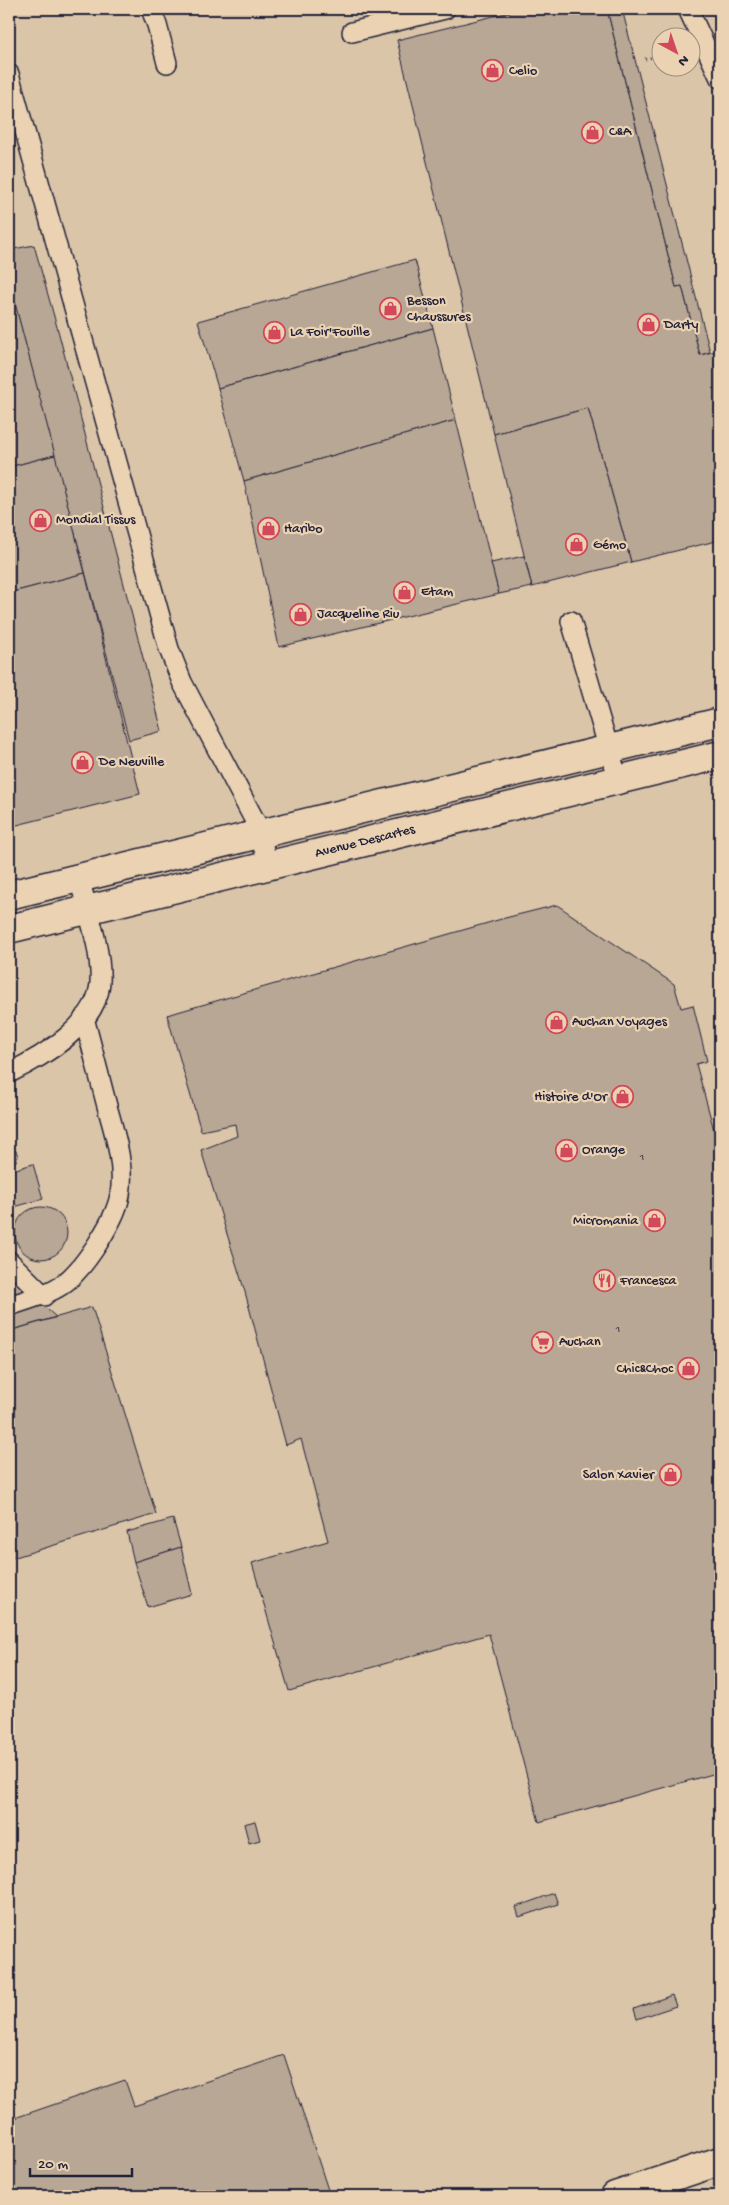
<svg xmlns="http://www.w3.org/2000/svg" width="729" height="2205" font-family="'Gochi Hand',sans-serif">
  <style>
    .built { fill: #dbc5a9; fill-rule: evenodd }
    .building { fill: #b8a794; stroke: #22223b }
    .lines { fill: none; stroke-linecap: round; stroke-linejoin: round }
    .service-casing { stroke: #22223b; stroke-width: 22 }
    .minor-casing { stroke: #22223b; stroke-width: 31 }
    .path { stroke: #22223b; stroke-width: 3; stroke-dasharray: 1 4; stroke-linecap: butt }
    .service { stroke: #ead2b2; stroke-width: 19 }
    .minor { stroke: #ead2b2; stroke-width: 28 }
    .labels { text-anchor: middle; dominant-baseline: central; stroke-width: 4.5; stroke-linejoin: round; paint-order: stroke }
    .number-label { font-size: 11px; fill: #484351 }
    .poi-label { font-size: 14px; fill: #22223b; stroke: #ead2b2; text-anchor: start }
    .street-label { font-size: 14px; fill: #22223b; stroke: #ead2b2 }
  </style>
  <rect width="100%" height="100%" fill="#ead2b2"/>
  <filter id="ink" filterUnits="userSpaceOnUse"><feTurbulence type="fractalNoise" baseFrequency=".02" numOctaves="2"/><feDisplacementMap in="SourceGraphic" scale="10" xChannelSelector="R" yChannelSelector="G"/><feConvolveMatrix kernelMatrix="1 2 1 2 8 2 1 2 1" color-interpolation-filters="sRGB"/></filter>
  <g filter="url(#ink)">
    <!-- built -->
    <path class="built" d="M 9,9 L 720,9 L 720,2196 L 9,2196 ZM 662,38 L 692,38 L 692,68 L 662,68 Z"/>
    <!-- building -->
    <g class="building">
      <polygon points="522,9 607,9 676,287 682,286 700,355 720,350 720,540 631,562 588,408 494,434 397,40"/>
      <polygon points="607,9 622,9 710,352 700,355 682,286 676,287"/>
      <polygon points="34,245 59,334 162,731 129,740 9,281 9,250"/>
      <polygon points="415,260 433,328 218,388 198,321"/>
      <polygon points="9,281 55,455 9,467"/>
      <polygon points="433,328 456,420 244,481 218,388"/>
      <polygon points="588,408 631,562 532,587 494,434"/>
      <polygon points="456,420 499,594 279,647 244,481"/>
      <polygon points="55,455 85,573 9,593 9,467"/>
      <polygon points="524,556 532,587 499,594 491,563"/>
      <polygon points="85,573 140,794 9,827 9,593"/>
      <polygon points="557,905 674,984 681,1008 693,1005 707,1061 696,1064 720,1152 720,1772 539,1822 489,1634 289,1691 252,1563 328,1541 301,1439 286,1445 245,1292 201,1150 237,1136 235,1124 201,1131 167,1015 505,918"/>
      <polygon points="9,1149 16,1151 18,1156 17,1160 12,1165 9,1165"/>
      <polygon points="33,1164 43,1199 14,1207 9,1189 9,1171"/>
      <circle cx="41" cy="1233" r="26"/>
      <polygon points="9,1276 56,1317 9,1331"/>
      <polygon points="92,1307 156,1514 9,1559 9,1331"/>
      <polygon points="173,1519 181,1547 134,1562 127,1532"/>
      <polygon points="181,1547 192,1594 148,1607 134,1562"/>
      <polygon points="255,1821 260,1840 249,1843 244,1824"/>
      <polygon points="554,1893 558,1904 519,1917 516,1907"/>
      <polygon points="672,1995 676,2006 637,2019 634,2009"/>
      <polygon points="284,2055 329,2193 319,2196 11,2196 9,2190 9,2120 125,2080 134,2106"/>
    </g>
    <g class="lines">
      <defs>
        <g id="service">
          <polyline points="151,9 157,25 167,63"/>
          <polyline points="688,9 720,78"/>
          <polyline points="352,32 445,9"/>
          <polyline points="9,74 169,649 182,682 256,823 269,866"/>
          <polyline points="571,621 618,780"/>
          <path d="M 9,1073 C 42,1057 97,1025 100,983 C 102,950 87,910 79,878"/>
          <polyline points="9,1261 44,1296"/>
          <path d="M 9,1306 C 58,1290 69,1288 98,1243 C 107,1228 117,1212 120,1195 C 125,1165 115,1135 107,1106 C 99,1076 92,1047 84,1018"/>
        </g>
        <g id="minor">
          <polyline points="9,895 720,722"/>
          <polyline points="9,929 720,755"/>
          <polyline points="615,2196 720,2161"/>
        </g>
      </defs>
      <!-- service casing -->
      <use href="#service" class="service-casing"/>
      <!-- minor casing -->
      <use href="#minor" class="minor-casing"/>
      <!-- path -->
      <polyline class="path" points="645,59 662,55"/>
      <!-- service -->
      <use href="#service" class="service"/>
      <!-- minor -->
      <use href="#minor" class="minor"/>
    </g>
  </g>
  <!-- icons -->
  <defs>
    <symbol id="shop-ring" viewBox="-11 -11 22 22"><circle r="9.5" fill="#ead2b2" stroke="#d1495b" stroke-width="1.5"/><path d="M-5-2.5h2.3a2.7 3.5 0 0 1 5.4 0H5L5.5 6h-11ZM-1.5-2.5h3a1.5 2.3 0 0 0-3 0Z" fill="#d1495b"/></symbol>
    <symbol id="restaurant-ring" viewBox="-11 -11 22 22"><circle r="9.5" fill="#ead2b2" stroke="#d1495b" stroke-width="1.5"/><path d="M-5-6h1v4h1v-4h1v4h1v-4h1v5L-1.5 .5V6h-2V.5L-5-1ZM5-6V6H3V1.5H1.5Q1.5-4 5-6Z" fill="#d1495b"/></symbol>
    <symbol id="supermarket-ring" viewBox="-11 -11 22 22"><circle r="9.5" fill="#ead2b2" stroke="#d1495b" stroke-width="1.5"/><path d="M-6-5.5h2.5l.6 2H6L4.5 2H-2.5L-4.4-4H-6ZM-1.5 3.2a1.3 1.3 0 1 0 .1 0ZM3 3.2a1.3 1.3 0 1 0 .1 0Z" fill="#d1495b"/></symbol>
  </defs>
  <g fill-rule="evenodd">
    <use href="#shop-ring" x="480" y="58" width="25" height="25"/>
    <use href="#shop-ring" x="580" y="120" width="25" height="25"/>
    <use href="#shop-ring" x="378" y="296" width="25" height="25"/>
    <use href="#shop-ring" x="636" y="312" width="25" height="25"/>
    <use href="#shop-ring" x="262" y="320" width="25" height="25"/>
    <use href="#shop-ring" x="28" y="508" width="25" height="25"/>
    <use href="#shop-ring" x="256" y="516" width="25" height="25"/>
    <use href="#shop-ring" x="564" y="532" width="25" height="25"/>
    <use href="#shop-ring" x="392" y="580" width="25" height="25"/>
    <use href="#shop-ring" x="288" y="602" width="25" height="25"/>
    <use href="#shop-ring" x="70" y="750" width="25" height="25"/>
    <use href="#shop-ring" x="544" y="1010" width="25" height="25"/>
    <use href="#shop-ring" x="610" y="1084" width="25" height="25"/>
    <use href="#shop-ring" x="554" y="1138" width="25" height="25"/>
    <use href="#shop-ring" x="642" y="1208" width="25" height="25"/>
    <use href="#restaurant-ring" x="592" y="1268" width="25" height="25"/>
    <use href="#supermarket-ring" x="530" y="1330" width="25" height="25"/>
    <use href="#shop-ring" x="676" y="1356" width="25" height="25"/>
    <use href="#shop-ring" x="658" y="1462" width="25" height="25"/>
  </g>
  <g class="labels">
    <!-- number labels -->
    <g class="number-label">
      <text x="642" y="1158">1</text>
      <text x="618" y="1330">1</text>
    </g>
    <!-- poi labels -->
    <g class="poi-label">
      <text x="509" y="71">Celio</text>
      <text x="609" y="132">C&amp;A</text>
      <text x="407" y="301">Besson<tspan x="407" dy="16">Chaussures</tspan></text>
      <text x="664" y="325">Darty</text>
      <text x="290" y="332">La Foir'Fouille</text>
      <text x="56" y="520">Mondial Tissus</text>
      <text x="284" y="529">Haribo</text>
      <text x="593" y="545">Gémo</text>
      <text x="421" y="592">Etam</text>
      <text x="317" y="614">Jacqueline Riu</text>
      <text x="99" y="762">De Neuville</text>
      <text x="572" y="1022">Auchan Voyages</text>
      <text x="607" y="1097" text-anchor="end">Histoire d'Or</text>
      <text x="582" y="1150">Orange</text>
      <text x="638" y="1221" text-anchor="end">Micromania</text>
      <text x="620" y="1281">Francesca</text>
      <text x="559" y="1342">Auchan</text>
      <text x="673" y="1369" text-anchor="end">Chic&amp;Choc</text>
      <text x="654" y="1475" text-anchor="end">Salon Xavier</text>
    </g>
    <!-- street labels -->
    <g class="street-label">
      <text transform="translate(365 842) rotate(-14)">Avenue Descartes</text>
    </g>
  </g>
  <!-- margin -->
  <rect width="729" height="2205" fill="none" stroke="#ead2b2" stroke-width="30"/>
  <rect x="15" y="15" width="699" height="2175" fill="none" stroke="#22223b" stroke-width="2" filter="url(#ink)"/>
  <!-- north arrow -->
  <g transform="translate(676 52) rotate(140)"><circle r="24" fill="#ead2b2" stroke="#9a8c82"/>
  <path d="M0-4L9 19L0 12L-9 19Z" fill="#d1495b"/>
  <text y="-8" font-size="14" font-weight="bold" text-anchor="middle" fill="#22223b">N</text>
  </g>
  <!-- scale -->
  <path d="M30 2168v8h102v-8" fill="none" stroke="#22223b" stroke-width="2.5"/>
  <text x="38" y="2168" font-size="15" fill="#22223b" stroke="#ead2b2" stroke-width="4" paint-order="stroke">20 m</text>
</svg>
